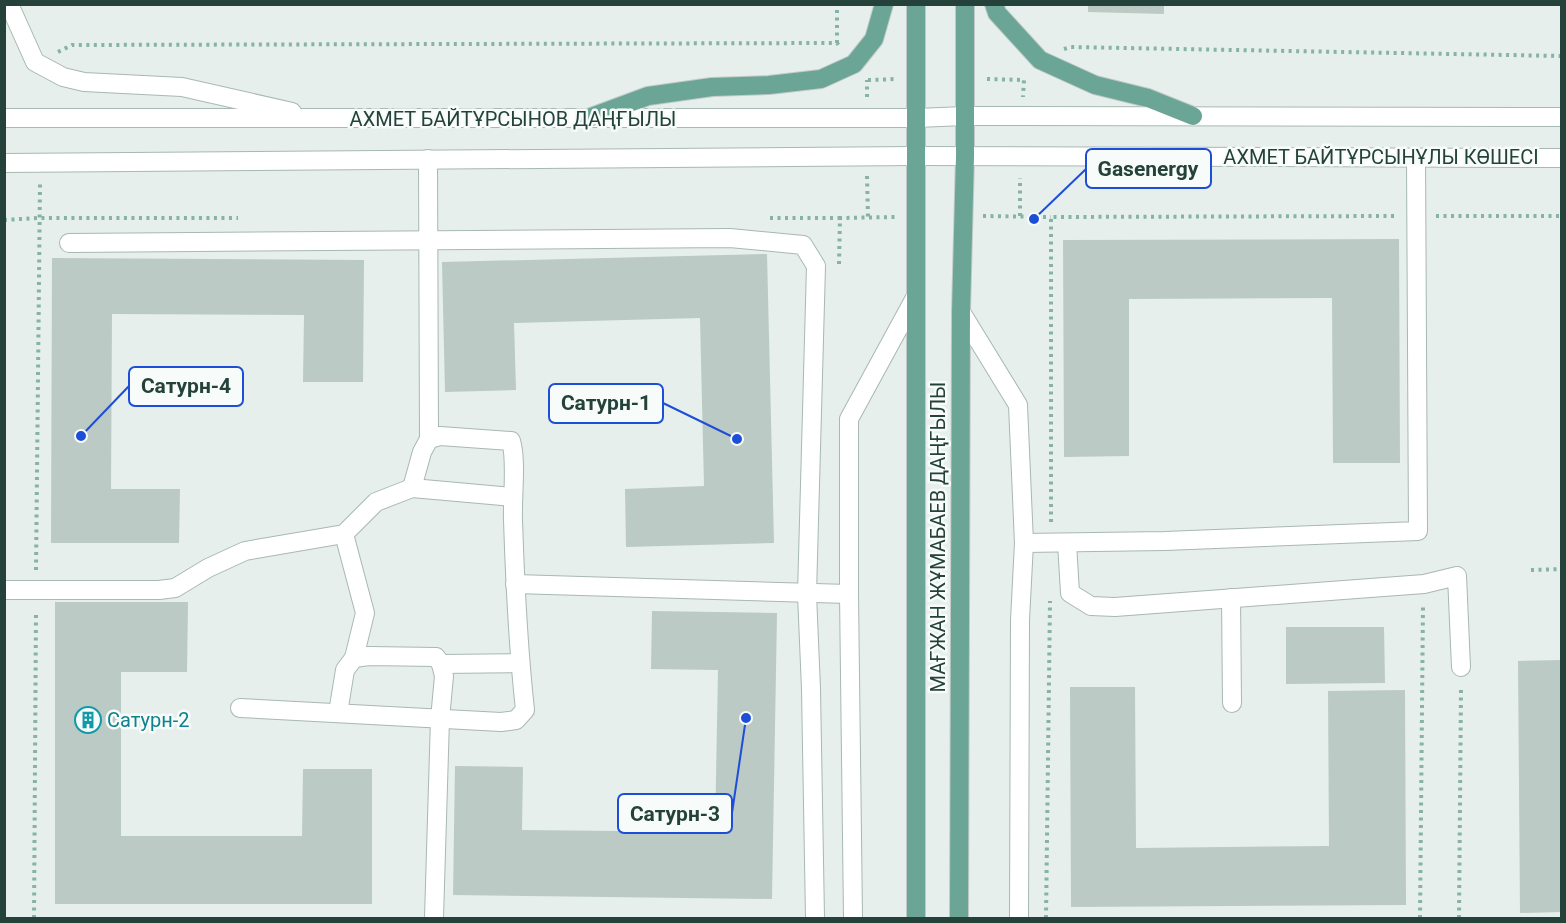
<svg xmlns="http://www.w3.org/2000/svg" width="1566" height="923" font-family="Roboto,sans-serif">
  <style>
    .building { fill: #bbcac4 }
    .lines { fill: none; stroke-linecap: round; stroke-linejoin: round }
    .minor-casing { stroke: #a8b8b2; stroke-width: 20 }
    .major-casing { stroke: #c2cac8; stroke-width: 20 }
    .path { stroke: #86b3a5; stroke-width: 4; stroke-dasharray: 3 4.5; stroke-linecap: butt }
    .minor { stroke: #fff; stroke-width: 18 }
    .major { stroke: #6aa596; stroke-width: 18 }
    .labels { text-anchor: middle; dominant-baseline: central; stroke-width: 5; stroke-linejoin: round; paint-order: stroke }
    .street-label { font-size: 20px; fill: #24423a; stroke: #f7fbf9 }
    .culture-label { font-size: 20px; fill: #0d838f; stroke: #f7fbf9; text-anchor: start }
    .leader { fill: none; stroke: #1d4ed8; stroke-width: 2 }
    .callout-dot { fill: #1d4ed8; stroke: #f7fbf9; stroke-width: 2 }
    .callout { fill: #f7fbf9; stroke: #1d4ed8; stroke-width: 2 }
    .callout-label { font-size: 21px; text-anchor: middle; font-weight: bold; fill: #24423a }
  </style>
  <rect width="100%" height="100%" fill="#e6efeb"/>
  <!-- building -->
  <g class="building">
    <polygon points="1088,4 1164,4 1164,14 1088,12"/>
    <polygon points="1399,239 1400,463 1333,463 1332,298 1129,299 1129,456 1064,457 1063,240"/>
    <polygon points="767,254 774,543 626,547 625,489 704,486 700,318 514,323 516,390 445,392 442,262"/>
    <polygon points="52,258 364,260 363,382 303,382 304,315 112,314 111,489 180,489 179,543 51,543"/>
    <polygon points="55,602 188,602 187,672 121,672 121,836 302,836 303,769 372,769 372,904 55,904"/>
    <polygon points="652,611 777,613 772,899 453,895 455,766 523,767 522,830 715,832 718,670 651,669"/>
    <polygon points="1286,627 1384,627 1385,683 1286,684"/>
    <polygon points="1562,660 1562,912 1520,913 1518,661"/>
    <polygon points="1070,687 1135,687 1136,848 1329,846 1328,691 1405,690 1406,905 1071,907"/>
  </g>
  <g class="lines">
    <defs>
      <g id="minor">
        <polyline points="9,4 35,62 63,77 84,82 182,87 292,112"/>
        <polyline points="4,118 916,118 965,116 1562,117"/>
        <polyline points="428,159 429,439"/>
        <polyline points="4,163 915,156 1562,158"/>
        <polyline points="69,243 730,238 803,245 816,266 807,594 811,689 815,918"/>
        <polyline points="961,312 1018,405 1024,543 1020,620 1019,918"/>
        <polyline points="344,534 365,613 354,658"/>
        <polyline points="1024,543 1165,541 1418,531 1416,157"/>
        <polyline points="1067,543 1070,593 1091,606 1115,607 1424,584 1457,576 1461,667"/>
        <polyline points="515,584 849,594"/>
        <polyline points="4,590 159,590 175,588 208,568 245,551 344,534 376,502 412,488 512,497"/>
        <polyline points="1231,598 1232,703"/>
        <polyline points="441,664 520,663"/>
        <path d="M 240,708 L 501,722 L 516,720 L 525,710 C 518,646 515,583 513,520 C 512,498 517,460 511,441 L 440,436 L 429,439 L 422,452 L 412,488"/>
        <polyline points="338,713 345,670 354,658 369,656 436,657 441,664 444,676 440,719 434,918"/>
        <polyline points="853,918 849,594 849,419 916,296"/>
      </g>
      <g id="major">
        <polyline points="994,4 997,13 1040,60 1095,85 1148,98 1193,116"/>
        <polyline points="586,119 648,96 712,87 769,85 821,79 854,64 874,39 884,4"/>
        <polyline points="916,918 916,4"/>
        <polyline points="959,918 961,312 965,156 965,4"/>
      </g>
    </defs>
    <!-- minor casing -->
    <use href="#minor" class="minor-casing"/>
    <!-- major casing -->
    <use href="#major" class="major-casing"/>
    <!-- path -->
    <g class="path">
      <polyline points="837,43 837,4"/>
      <polyline points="1064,49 1070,47 1562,56"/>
      <polyline points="58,52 72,45 837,43 840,47"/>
      <polyline points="987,79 1024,80 1023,97"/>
      <polyline points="868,80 897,79"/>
      <polyline points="867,97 867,80"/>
      <polyline points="867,176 868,217"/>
      <polyline points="983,216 1051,217"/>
      <polyline points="1020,216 1020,178"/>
      <polyline points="1436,216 1562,216"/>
      <polyline points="770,218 840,218"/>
      <polyline points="4,220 38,218 238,218"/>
      <polyline points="839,264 840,218 895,217"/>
      <polyline points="1051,522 1051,217 1395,216"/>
      <polyline points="36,570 40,182"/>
      <polyline points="1531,570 1562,569"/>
      <polyline points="34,918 36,611"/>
      <polyline points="1046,918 1050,601"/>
      <polyline points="1420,918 1423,604"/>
      <polyline points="1459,918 1461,688"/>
    </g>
    <!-- minor -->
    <use href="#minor" class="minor"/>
    <!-- major -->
    <use href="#major" class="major"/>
  </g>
  <!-- icons -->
  <defs>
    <symbol id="building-ring" viewBox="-11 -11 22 22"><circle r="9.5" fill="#f7fbf9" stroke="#0f9aa8" stroke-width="1.5"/><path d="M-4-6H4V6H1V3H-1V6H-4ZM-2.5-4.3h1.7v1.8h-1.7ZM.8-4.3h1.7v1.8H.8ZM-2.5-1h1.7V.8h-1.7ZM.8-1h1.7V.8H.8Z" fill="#0f9aa8"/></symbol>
  </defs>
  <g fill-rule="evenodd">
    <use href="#building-ring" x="73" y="705" width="30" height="30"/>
  </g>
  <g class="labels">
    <!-- street labels -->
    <g class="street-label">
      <text x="513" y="119">АХМЕТ БАЙТҰРСЫНОВ ДАҢҒЫЛЫ</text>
      <text x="1381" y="157">АХМЕТ БАЙТҰРСЫНҰЛЫ КӨШЕСІ</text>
      <text transform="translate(938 537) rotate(-90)">МАҒЖАН ЖҰМАБАЕВ ДАҢҒЫЛЫ</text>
    </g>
    <!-- culture labels -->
    <g class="culture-label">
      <text x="107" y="720">Сатурн-2</text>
    </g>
  </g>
  <!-- callouts -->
  <path class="leader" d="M1034 219L1086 169M81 436L129 386M737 439L663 403M746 718L732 813"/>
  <g class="callout-dot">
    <circle cx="1034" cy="219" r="6"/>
    <circle cx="81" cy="436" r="6"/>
    <circle cx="737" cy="439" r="6"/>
    <circle cx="746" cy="718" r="6"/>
  </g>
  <g class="callout">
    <rect x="1086" y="149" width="125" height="39" rx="6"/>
    <rect x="129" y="367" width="114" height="39" rx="6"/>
    <rect x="549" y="384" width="114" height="39" rx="6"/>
    <rect x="618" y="794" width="114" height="39" rx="6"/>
  </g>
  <g class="callout-label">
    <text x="1148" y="176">Gasenergy</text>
    <text x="186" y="393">Сатурн-4</text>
    <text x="606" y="410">Сатурн-1</text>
    <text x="675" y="821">Сатурн-3</text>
  </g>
  <!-- border -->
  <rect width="1566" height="923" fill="none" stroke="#24423a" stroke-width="12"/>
</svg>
